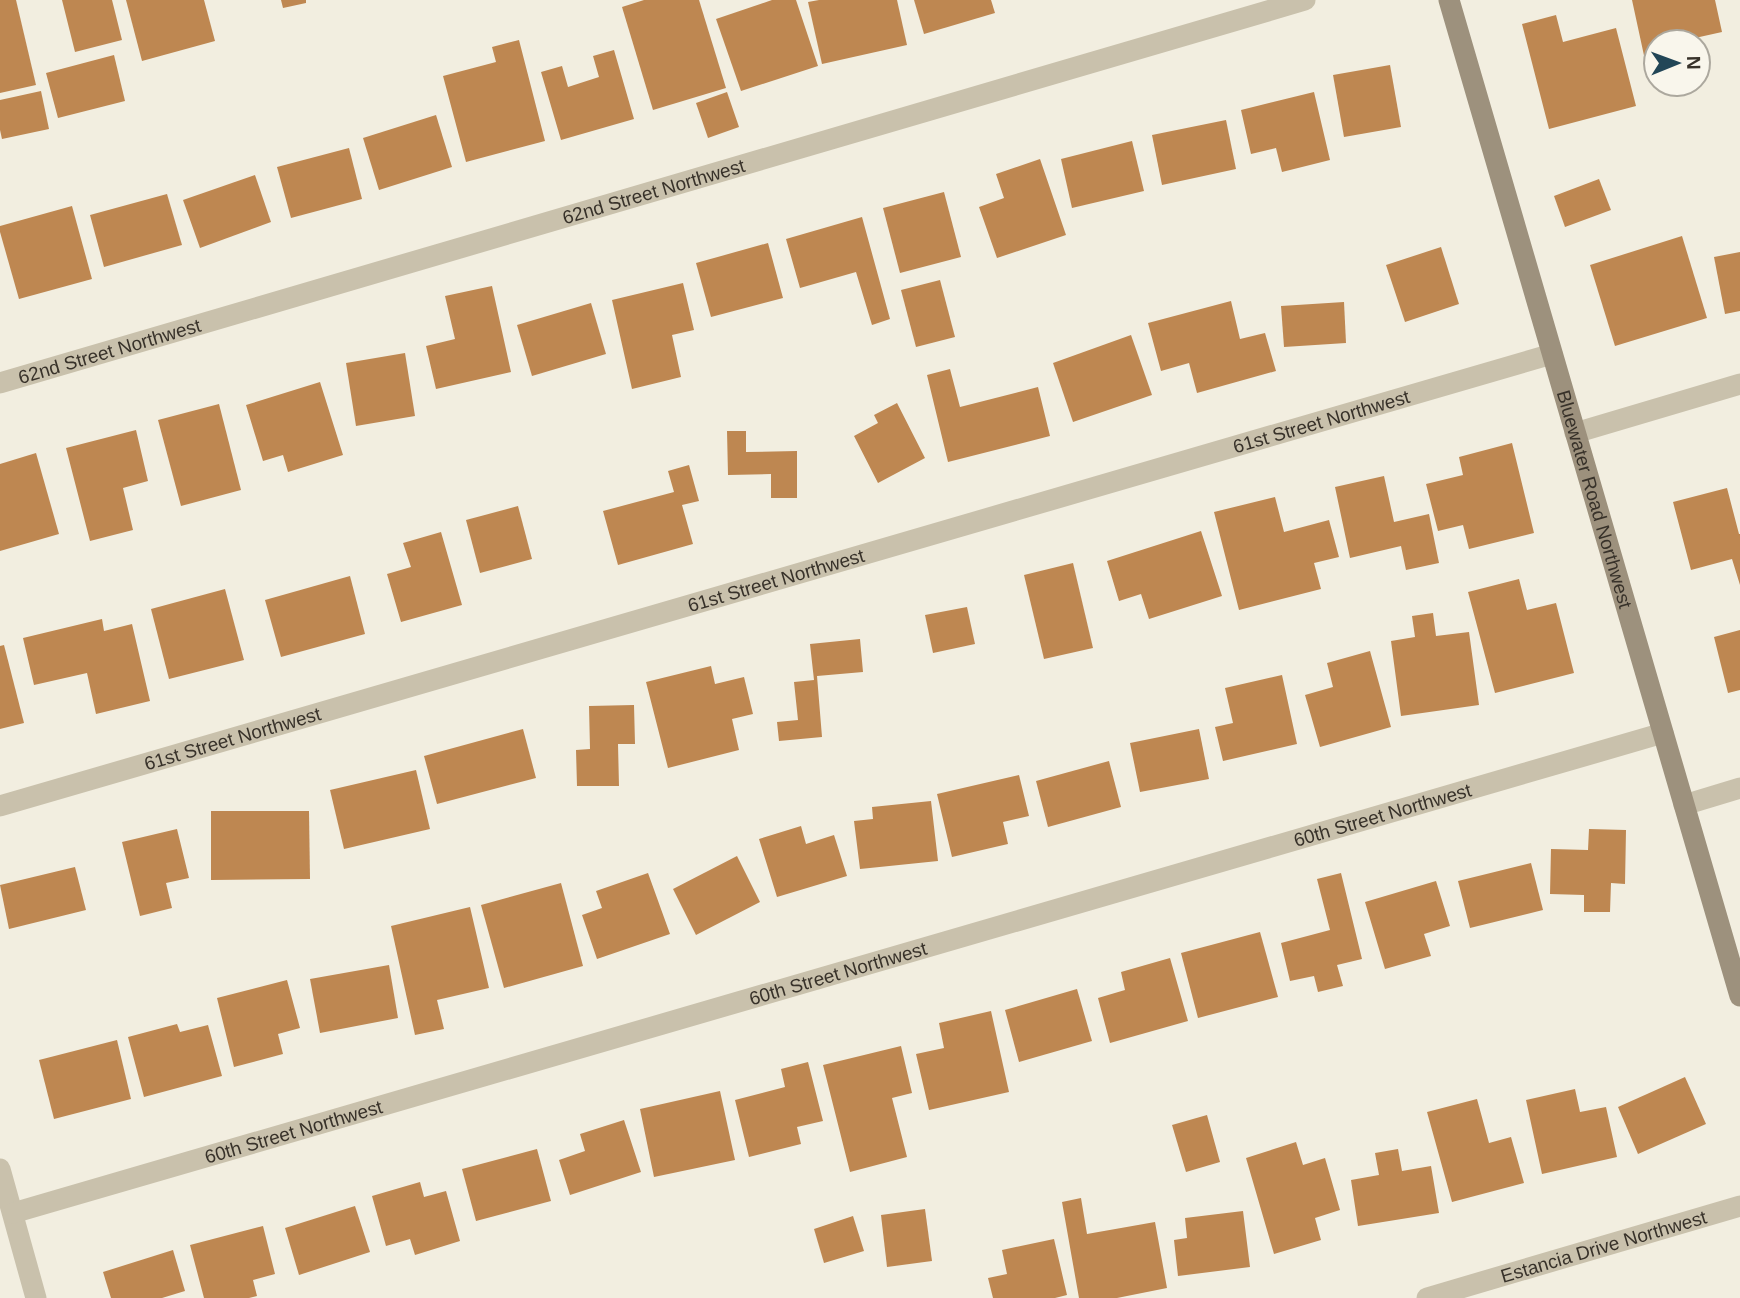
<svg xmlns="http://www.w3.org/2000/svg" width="1740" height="1298" font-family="Arial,sans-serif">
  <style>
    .building { fill: #be8751 }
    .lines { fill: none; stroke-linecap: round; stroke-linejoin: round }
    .street { stroke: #c9c1ac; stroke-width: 21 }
    .secondary { stroke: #9d917d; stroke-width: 21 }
    .labels { text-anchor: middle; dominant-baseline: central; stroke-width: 6; stroke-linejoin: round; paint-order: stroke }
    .street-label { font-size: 19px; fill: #38322a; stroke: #f9f6ec }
  </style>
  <rect width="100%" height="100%" fill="#f2eee0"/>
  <!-- building -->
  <g class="building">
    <polygon points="0,0 16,0 36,85 0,93"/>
    <polygon points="62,0 112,0 122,40 75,52"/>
    <polygon points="126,0 204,0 215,41 142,61"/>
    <polygon points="281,0 306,0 306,3 283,8"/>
    <polygon points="644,0 699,0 726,88 653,110 622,7"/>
    <polygon points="772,0 796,0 818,66 741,91 716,19"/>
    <polygon points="819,0 897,0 907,45 822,64 808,2"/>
    <polygon points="914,0 991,0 995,13 924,34"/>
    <polygon points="1632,0 1715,0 1722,32 1695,38 1696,42 1656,42 1656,73 1648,74"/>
    <polygon points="1556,15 1563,42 1616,28 1636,106 1549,129 1522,24"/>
    <polygon points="519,40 545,141 466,162 443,76 496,62 492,47"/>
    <polygon points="614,50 634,119 561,140 541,72 562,66 568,87 599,77 593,56"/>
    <polygon points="114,55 125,101 58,118 46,73"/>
    <polygon points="1390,65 1401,127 1344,137 1333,75"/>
    <polygon points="41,91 49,129 2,139 0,130 0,100"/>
    <polygon points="727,92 739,127 708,138 696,103"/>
    <polygon points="1314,92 1330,160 1282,172 1276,148 1251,154 1241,110"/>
    <polygon points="436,115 452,167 379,190 363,138"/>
    <polygon points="1226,120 1236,169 1162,185 1152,135"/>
    <polygon points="1132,141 1144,191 1072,208 1061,159"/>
    <polygon points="349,148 362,199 291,218 277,167"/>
    <polygon points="1040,159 1066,235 997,258 979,207 1004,198 996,174"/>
    <polygon points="255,175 271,222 200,248 183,200"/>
    <polygon points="1599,179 1611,210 1565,227 1554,196"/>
    <polygon points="944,192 961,257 900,273 883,208"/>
    <polygon points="167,194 182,245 104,267 90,215"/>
    <polygon points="72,206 92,279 19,299 0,232 0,226"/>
    <polygon points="862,217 890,319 872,325 856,272 800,288 786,239"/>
    <polygon points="1682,236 1707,318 1615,346 1590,265"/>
    <polygon points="768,243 783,298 711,317 696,263"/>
    <polygon points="1441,247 1459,304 1405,322 1386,265"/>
    <polygon points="1740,252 1740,311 1725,314 1714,257"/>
    <polygon points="940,280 955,337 916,347 901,290"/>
    <polygon points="683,283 694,330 672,335 681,377 632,389 612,300"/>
    <polygon points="492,286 511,372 436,389 426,346 455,339 445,296"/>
    <polygon points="1231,301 1240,339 1265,333 1276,371 1197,393 1189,363 1161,371 1148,323"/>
    <polygon points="1344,302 1346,343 1284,347 1281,306"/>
    <polygon points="591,303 606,354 532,376 517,325"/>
    <polygon points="1131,335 1152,395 1073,422 1053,363"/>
    <polygon points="405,353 415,416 356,426 346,363"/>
    <polygon points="950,369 960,407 1038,387 1050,436 948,462 927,375"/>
    <polygon points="320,382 343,455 288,472 283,455 263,461 246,405"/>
    <polygon points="897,403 925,458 878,483 854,436 878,423 874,415"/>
    <polygon points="219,404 241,490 181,506 158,420"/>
    <polygon points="136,430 148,481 123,488 133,530 90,541 66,448"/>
    <polygon points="727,431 746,431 746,452 797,451 797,498 771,498 771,474 728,475"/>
    <polygon points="1512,443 1534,533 1469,549 1463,525 1438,531 1426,484 1463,475 1459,457"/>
    <polygon points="36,453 59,534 0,551 0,464"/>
    <polygon points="689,465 699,501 682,505 693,544 618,565 603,511 674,492 668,471"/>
    <polygon points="1384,476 1394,522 1429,514 1439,563 1406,570 1401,546 1350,558 1335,487"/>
    <polygon points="1727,488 1739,534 1740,534 1740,585 1732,559 1691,570 1673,502"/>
    <polygon points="1275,497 1284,532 1329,520 1339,557 1314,563 1321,589 1239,610 1214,512"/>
    <polygon points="518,506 532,559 480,573 466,520"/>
    <polygon points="1201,531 1222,596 1149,619 1141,594 1119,601 1107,561"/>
    <polygon points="441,532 462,605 401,622 387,574 411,567 403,543"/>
    <polygon points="1073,563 1093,648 1044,659 1024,575"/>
    <polygon points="350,576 365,634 281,657 265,600"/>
    <polygon points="1519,579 1527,610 1556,603 1574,673 1495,693 1468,592"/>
    <polygon points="225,589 244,660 169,679 151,609"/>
    <polygon points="967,607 975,644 933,653 925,615"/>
    <polygon points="1433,613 1436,636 1469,632 1479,705 1401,716 1391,641 1415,637 1412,616"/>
    <polygon points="102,619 104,631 132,624 150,701 96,714 87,673 34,685 23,638"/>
    <polygon points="1740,630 1740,690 1728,693 1714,637"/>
    <polygon points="860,639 863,672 817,676 822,737 779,741 777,722 798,720 794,682 814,680 810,644"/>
    <polygon points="4,645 24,723 0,729 0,646"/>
    <polygon points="1370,651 1391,727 1320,747 1305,695 1333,687 1327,663"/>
    <polygon points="711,666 715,684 744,677 753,714 732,719 739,750 668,768 646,682"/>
    <polygon points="1282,675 1297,744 1223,761 1215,727 1233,723 1225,688"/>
    <polygon points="634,705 635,744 618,744 619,786 577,786 576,750 590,749 589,706"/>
    <polygon points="523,729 536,778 437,804 424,756"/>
    <polygon points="1199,729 1209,779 1140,792 1130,743"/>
    <polygon points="1109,761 1121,807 1048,827 1036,781"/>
    <polygon points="416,770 430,829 344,849 330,790"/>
    <polygon points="1019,775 1029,816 1003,822 1008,844 952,857 937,794"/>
    <polygon points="931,801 938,861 860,869 854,821 873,819 872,807"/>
    <polygon points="211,811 309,811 310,879 211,880"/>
    <polygon points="801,826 806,844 834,835 847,876 777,897 759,839"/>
    <polygon points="177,829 189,878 166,883 172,908 140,916 122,842"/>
    <polygon points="1589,829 1626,830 1625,884 1611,883 1610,912 1584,912 1584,895 1550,894 1551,849 1588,850"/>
    <polygon points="737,856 760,902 696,935 673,889"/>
    <polygon points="1531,863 1543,910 1470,928 1458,881"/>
    <polygon points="75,867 86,910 9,929 0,885"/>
    <polygon points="648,873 670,934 597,959 582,915 602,908 596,891"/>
    <polygon points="1341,873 1362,959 1337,965 1343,986 1318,992 1314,976 1290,981 1281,943 1330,930 1317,879"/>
    <polygon points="1436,881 1450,926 1424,934 1431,956 1385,969 1365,902"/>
    <polygon points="561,883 583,966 504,988 481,905"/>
    <polygon points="470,907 489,988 437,1000 444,1029 415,1035 391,926"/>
    <polygon points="1260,932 1278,997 1198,1018 1181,953"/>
    <polygon points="1170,958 1188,1021 1110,1043 1098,998 1125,990 1121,972"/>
    <polygon points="389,965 398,1018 320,1033 310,979"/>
    <polygon points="287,980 300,1028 278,1034 283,1054 234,1067 217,998"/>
    <polygon points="1077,989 1092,1041 1019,1062 1005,1010"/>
    <polygon points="991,1011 1009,1092 929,1110 916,1054 944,1048 939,1023"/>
    <polygon points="177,1024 180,1032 208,1025 222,1076 144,1097 128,1037"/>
    <polygon points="117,1040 131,1099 54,1119 39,1060"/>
    <polygon points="901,1046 912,1093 892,1098 907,1157 850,1172 823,1065"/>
    <polygon points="808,1062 823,1121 797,1127 801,1144 749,1157 735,1100 785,1087 781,1069"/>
    <polygon points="1685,1077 1706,1124 1638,1154 1618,1107"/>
    <polygon points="1575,1089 1580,1112 1606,1107 1617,1157 1542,1174 1526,1100"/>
    <polygon points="720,1091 735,1160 654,1177 640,1109"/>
    <polygon points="1477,1099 1489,1143 1511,1137 1524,1183 1452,1202 1427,1112"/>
    <polygon points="1207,1115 1220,1162 1186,1172 1172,1125"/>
    <polygon points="624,1120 641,1172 570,1195 559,1160 585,1151 580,1134"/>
    <polygon points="1296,1142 1303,1165 1325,1158 1340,1210 1315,1218 1321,1240 1274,1254 1246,1158"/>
    <polygon points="537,1149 551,1201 476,1221 462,1169"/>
    <polygon points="1398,1149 1402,1171 1431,1166 1439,1213 1358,1226 1351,1180 1379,1175 1375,1153"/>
    <polygon points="420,1182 424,1197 446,1191 460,1241 415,1255 410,1239 386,1246 372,1196"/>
    <polygon points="1081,1198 1087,1234 1155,1222 1167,1288 1117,1298 1079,1298 1062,1202"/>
    <polygon points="355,1206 370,1252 299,1275 285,1228"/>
    <polygon points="925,1209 932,1261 887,1267 881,1215"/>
    <polygon points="1243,1211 1250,1267 1178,1276 1174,1240 1187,1238 1185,1218"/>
    <polygon points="853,1216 864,1251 824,1263 814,1229"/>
    <polygon points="263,1226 275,1274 253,1280 257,1296 249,1298 204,1298 190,1245"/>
    <polygon points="1054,1239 1067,1295 1055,1298 993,1298 988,1278 1007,1274 1002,1250"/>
    <polygon points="173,1250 185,1291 162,1298 111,1298 103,1272"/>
  </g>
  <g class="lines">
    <!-- street -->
    <g class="street">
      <path id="s1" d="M 0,383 L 1305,0"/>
      <polyline points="1575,433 1740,384"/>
      <polyline points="1684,805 1740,788"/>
      <path id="s2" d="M 0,806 L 1552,354"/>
      <polyline points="0,1169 36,1298"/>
      <path id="s3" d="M 13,1213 L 1663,733"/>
      <path id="s4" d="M 1427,1298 L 1740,1206"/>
    </g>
    <!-- secondary -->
    <path class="secondary" id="s5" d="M 1449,0 L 1740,996"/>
  </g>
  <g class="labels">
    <!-- street labels -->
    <g class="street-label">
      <text stroke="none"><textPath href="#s1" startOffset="681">62nd Street Northwest</textPath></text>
      <text stroke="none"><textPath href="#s1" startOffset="114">62nd Street Northwest</textPath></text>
      <text stroke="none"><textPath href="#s2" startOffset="1376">61st Street Northwest</textPath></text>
      <text stroke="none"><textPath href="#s5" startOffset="520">Bluewater Road Northwest</textPath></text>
      <text stroke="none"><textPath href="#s2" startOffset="808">61st Street Northwest</textPath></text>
      <text stroke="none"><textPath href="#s2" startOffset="242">61st Street Northwest</textPath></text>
      <text stroke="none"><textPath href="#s3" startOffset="1426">60th Street Northwest</textPath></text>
      <text stroke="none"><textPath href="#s3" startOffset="859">60th Street Northwest</textPath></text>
      <text stroke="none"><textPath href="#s3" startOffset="292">60th Street Northwest</textPath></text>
      <text stroke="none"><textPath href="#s4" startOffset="184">Estancia Drive Northwest</textPath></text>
    </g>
  </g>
  <!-- north arrow -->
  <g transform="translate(1677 63) rotate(89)"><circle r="33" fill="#f9f6ec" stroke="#aca89e" stroke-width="2"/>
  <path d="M0-5L12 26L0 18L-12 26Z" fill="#224657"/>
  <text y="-10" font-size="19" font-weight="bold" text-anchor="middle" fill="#38322a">N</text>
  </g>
</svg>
